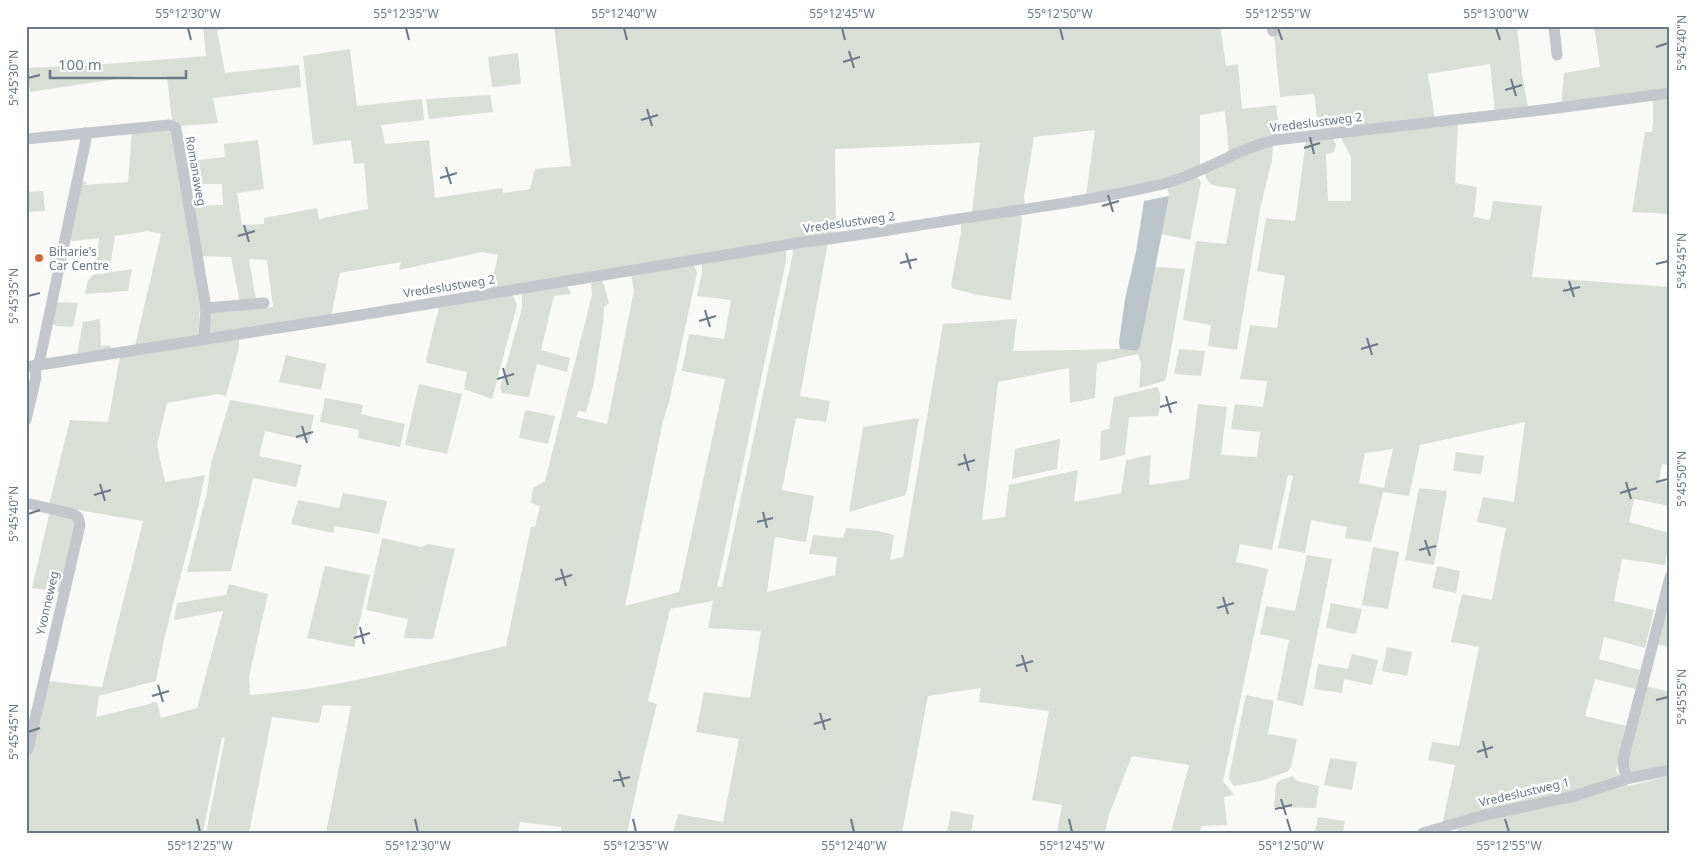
<svg xmlns="http://www.w3.org/2000/svg" width="1696" height="859" font-family="'Noto Sans',sans-serif">
  <style>
    .green { fill: #d9ded7; fill-rule: evenodd }
    .water { fill: #bbc4c8 }
    .lines { fill: none; stroke-linecap: round; stroke-linejoin: round }
    .minor { stroke: #c3c6ca; stroke-width: 11 }
    .ticks { fill: none; stroke: #6b7885; stroke-width: 2 }
    .poi-dot { fill: #d4663c; stroke: #fff; stroke-width: 2 }
    .labels { text-anchor: middle; dominant-baseline: central; stroke-width: 5; stroke-linejoin: round; paint-order: stroke }
    .street-label { font-size: 12px; fill: #6b7885; stroke: #fff }
    .poi-label { font-size: 12px; fill: #6b7885; stroke: #fff; text-anchor: start }
    .neatline { fill: none; stroke: #6b7885; stroke-width: 2 }
    .ticks-label { font-size: 12px; text-anchor: middle; fill: #6b7885 }
  </style>
  <rect width="100%" height="100%" fill="#f9f9f7"/>
  <!-- green -->
  <g class="green">
    <polygon points="203,26 254,26 217,30 225,73 299,65 301,87 213,98 218,123 180,126 172,121 167,76 136,76 30,92 27,68 108,64 206,56"/>
    <polygon points="554,26 1220,26 1226,66 1238,64 1242,109 1276,105 1280,136 1229,155 1225,111 1200,115 1200,167 1164,180 1086,196 1095,130 1034,137 1024,197 1025,205 972,212 980,143 835,149 836,235 490,291 498,255 482,252 399,270 401,262 340,273 331,316 207,335 209,313 273,307 267,260 249,259 256,301 240,303 231,257 199,256 191,206 223,205 222,184 188,184 184,162 225,157 224,144 258,140 264,189 237,193 242,225 264,224 264,218 317,208 319,219 368,209 364,163 354,164 351,140 313,145 303,56 350,49 357,106 422,99 424,120 381,125 385,144 429,140 435,198 502,188 503,193 530,189 535,169 571,166"/>
    <polygon points="1273,26 1517,26 1522,73 1528,108 1495,112 1490,64 1428,74 1435,119 1319,132 1314,94 1280,97"/>
    <polygon points="1594,26 1670,26 1670,90 1561,105 1564,73 1600,67"/>
    <polygon points="518,53 521,84 492,87 488,57"/>
    <polygon points="490,95 493,112 429,119 426,99"/>
    <polygon points="1670,96 1670,214 1632,212 1645,132 1652,132 1653,121 1653,98"/>
    <path d="M 1458,123 L 1455,183 L 1477,187 L 1474,217 L 1490,220 L 1493,201 L 1542,206 L 1532,277 L 1670,287 L 1670,465 L 1662,464 L 1659,481 L 1670,483 L 1670,506 L 1634,499 L 1629,522 L 1670,533 L 1665,565 L 1622,559 L 1614,601 L 1654,610 L 1645,648 L 1604,637 L 1599,659 L 1640,670 L 1636,689 L 1595,679 L 1585,716 L 1627,726 L 1616,771 L 1628,786 L 1670,776 L 1670,833 L 1457,833 L 1458,826 L 1441,830 L 1455,765 L 1428,760 L 1432,742 L 1459,746 L 1479,647 L 1451,642 L 1462,594 L 1492,600 L 1506,528 L 1477,522 L 1483,497 L 1514,502 L 1525,422 L 1420,445 L 1409,496 L 1383,492 L 1371,542 L 1345,538 L 1347,527 L 1311,520 L 1305,553 L 1278,548 L 1293,476 L 1288,475 L 1272,550 L 1240,544 L 1236,562 L 1268,569 L 1223,781 L 1234,795 L 1224,797 L 1227,825 L 1202,826 L 1199,833 L 1171,833 L 1189,765 L 1132,756 L 1108,817 L 1105,833 L 1057,833 L 1062,805 L 1032,800 L 1049,711 L 979,702 L 981,688 L 928,696 L 902,833 L 673,833 L 678,814 L 723,822 L 739,739 L 696,732 L 704,692 L 750,698 L 761,631 L 708,628 L 713,601 L 670,609 L 648,701 L 657,704 L 643,759 L 627,833 L 561,833 L 561,827 L 520,822 L 518,833 L 326,833 L 351,706 L 323,705 L 319,723 L 272,717 L 249,833 L 206,833 L 225,738 L 222,737 L 203,833 L 26,833 L 26,753 L 47,681 L 102,687 L 143,521 L 49,505 L 70,420 L 108,422 L 120,356 L 236,337 L 239,340 L 239,347 L 226,396 L 217,394 L 167,403 L 157,445 L 165,482 L 205,475 L 196,517 L 164,639 L 156,681 L 99,696 L 96,717 L 157,702 L 161,718 L 197,708 L 223,611 L 174,620 L 177,603 L 226,595 L 229,584 L 268,594 L 249,676 L 250,695 C 336,689 422,665 506,646 L 531,527 L 535,527 L 540,506 L 531,503 L 533,488 L 545,481 L 592,295 L 591,284 L 594,281 L 601,280 L 603,282 L 609,303 L 604,307 L 603,324 L 594,383 L 586,412 L 578,411 L 576,417 L 607,424 L 634,291 L 631,274 L 694,265 L 697,273 L 669,402 L 663,421 L 625,606 L 679,592 L 725,379 L 682,371 L 689,334 L 724,339 L 731,300 L 697,296 L 702,272 L 702,263 L 786,248 L 786,261 L 717,587 L 722,587 L 793,253 L 792,247 L 827,242 L 827,248 L 800,396 L 830,401 L 826,422 L 796,418 L 782,490 L 814,496 L 806,542 L 775,537 L 767,592 L 835,575 L 837,557 L 809,554 L 813,535 L 843,538 L 846,528 L 879,531 L 894,535 L 890,560 L 903,557 L 943,324 L 1017,319 L 1013,351 L 1120,349 L 1137,351 L 1140,347 L 1155,267 L 1185,269 L 1166,378 L 1164,381 L 1139,388 L 1141,363 L 1138,354 L 1097,363 L 1095,398 L 1070,403 L 1069,368 L 998,382 L 982,520 L 1005,517 L 1009,485 L 1078,470 L 1074,502 L 1121,493 L 1126,460 L 1151,455 L 1149,485 L 1189,479 L 1198,404 L 1227,407 L 1221,455 L 1257,457 L 1260,432 L 1231,429 L 1235,404 L 1263,407 L 1267,381 L 1240,379 L 1250,325 L 1277,328 L 1285,276 L 1257,271 L 1266,218 L 1295,221 L 1306,140 L 1333,138 L 1336,145 L 1334,152 L 1326,154 L 1328,201 L 1351,201 L 1351,157 L 1340,136 ZM 1393,449 L 1384,488 L 1359,483 L 1365,453 Z"/>
    <polygon points="172,130 205,309 199,313 201,332 199,336 135,346 161,234 148,231 115,236 110,268 96,270 99,238 73,241 69,238 81,181 86,182 85,185 128,182 132,131"/>
    <path d="M 1263,145 L 1273,146 L 1272,160 L 1260,209 L 1237,350 L 1208,346 L 1211,325 L 1183,320 L 1196,241 L 1226,244 L 1236,189 C 1222,185 1207,190 1205,173 Z"/>
    <polygon points="1197,177 1201,182 1190,240 1161,234 1169,196 1167,186"/>
    <polygon points="43,191 45,211 26,212 26,192"/>
    <polygon points="1021,213 1022,220 1011,300 973,294 952,288 951,285 961,232 961,224"/>
    <polygon points="132,269 128,291 85,294 88,280 93,275"/>
    <polygon points="567,285 571,294 554,296 541,350 570,358 567,372 537,364 529,397 502,393 500,388 522,308 522,295 524,291"/>
    <polygon points="513,295 517,305 492,399 464,389 467,372 427,363 426,359 439,307"/>
    <polygon points="55,302 78,303 73,327 57,326 51,323"/>
    <polygon points="100,319 101,346 110,345 111,349 77,355 83,322"/>
    <polygon points="1179,349 1205,351 1201,376 1174,374"/>
    <polygon points="286,355 326,364 321,390 279,382"/>
    <polygon points="419,384 462,394 447,454 405,445"/>
    <path d="M 1157,387 C 1163,395 1160,406 1158,416 L 1129,417 L 1125,455 L 1100,461 L 1101,431 L 1109,429 L 1114,397 Z"/>
    <polygon points="325,398 363,405 361,414 405,424 400,447 358,438 359,430 320,422"/>
    <polygon points="230,400 314,415 309,441 265,431 259,456 302,465 296,487 253,478 231,571 187,572 207,492 211,464"/>
    <polygon points="525,410 555,416 548,444 519,438"/>
    <polygon points="919,418 906,495 849,512 863,427"/>
    <polygon points="1060,439 1057,469 1012,479 1015,449"/>
    <polygon points="1456,452 1484,456 1481,474 1453,471"/>
    <polygon points="1419,488 1447,491 1434,565 1405,560"/>
    <polygon points="343,493 387,501 379,534 335,526 333,533 291,524 298,500 339,508"/>
    <polygon points="50,511 77,521 61,592 32,588"/>
    <polygon points="382,538 421,547 429,544 455,549 433,639 404,638 408,619 366,610"/>
    <polygon points="1373,547 1399,552 1388,609 1362,605"/>
    <polygon points="1307,555 1332,559 1303,706 1277,700 1289,640 1260,634 1266,606 1295,611"/>
    <polygon points="325,566 370,575 354,647 307,638"/>
    <polygon points="1437,566 1460,571 1456,593 1432,588"/>
    <polygon points="1331,603 1362,609 1356,634 1326,628"/>
    <polygon points="1667,606 1670,607 1670,647 1657,644"/>
    <polygon points="1387,647 1412,652 1407,676 1382,671"/>
    <polygon points="1352,654 1378,660 1372,685 1344,679 1342,693 1314,689 1318,664 1348,669"/>
    <polygon points="1645,686 1670,692 1670,766 1634,774 1628,770 1627,767"/>
    <polygon points="1246,695 1274,701 1268,734 1297,739 1291,767 1288,771 1261,781 1234,786 1229,780 1229,777"/>
    <polygon points="1330,758 1357,762 1352,790 1324,785"/>
    <polygon points="1292,776 1297,781 1319,786 1316,808 1274,807 1276,784 1279,781"/>
    <polygon points="951,811 974,815 971,833 947,833"/>
    <polygon points="1318,817 1345,821 1343,833 1315,833"/>
  </g>
  <!-- water -->
  <polygon class="water" points="1169,196 1140,347 1137,351 1120,349 1119,342 1125,299 1136,252 1144,201"/>
  <g class="lines">
    <!-- minor -->
    <g class="minor">
      <polyline points="1272,26 1273,31"/>
      <polyline points="1554,26 1557,55"/>
      <polyline points="26,139 169,125 173,126 176,129 206,308 264,303"/>
      <polyline points="204,339 206,308"/>
      <polyline points="40,364 40,359 86,139 85,133"/>
      <path d="M 26,367 L 342,318 L 804,242 C 856,236 906,227 958,219 C 1026,209 1095,200 1163,184 C 1202,174 1236,149 1275,140 L 1550,109 L 1670,93"/>
      <polyline points="26,420 36,377 35,365"/>
      <polyline points="26,503 73,514 78,517 80,525 28,749"/>
      <path d="M 1670,577 L 1624,756 C 1623,766 1622,772 1630,778 L 1670,770"/>
      <polyline points="1423,833 1481,816 1574,796 1630,778"/>
    </g>
  </g>
  <!-- ticks -->
  <path class="ticks" d="M 188,28 L 191,40M 406,28 L 409,40M 624,28 L 627,40M 842,28 L 845,40M 1060,28 L 1063,40M 1278,28 L 1282,40M 1496,28 L 1500,40M 1656,47 L 1668,43M 849,51 L 854,68M 843,62 L 860,57M 28,78 L 40,75M 1511,79 L 1516,96M 1505,90 L 1522,85M 647,109 L 652,126M 641,120 L 658,115M 1310,137 L 1314,154M 1304,148 L 1320,143M 446,167 L 451,184M 440,178 L 457,173M 1108,195 L 1113,212M 1102,206 L 1119,201M 244,225 L 249,242M 238,236 L 255,231M 906,253 L 911,269M 900,263 L 917,259M 1656,264 L 1668,261M 1569,281 L 1574,297M 1563,291 L 1580,287M 28,296 L 40,293M 705,310 L 710,327M 699,321 L 716,316M 1367,338 L 1372,355M 1361,349 L 1378,344M 503,368 L 508,385M 497,379 L 514,374M 1166,396 L 1171,413M 1160,407 L 1177,402M 302,426 L 307,443M 296,437 L 313,432M 964,454 L 969,471M 958,465 L 975,460M 1626,482 L 1631,499M 1656,482 L 1668,479M 100,484 L 105,501M 1620,493 L 1637,488M 94,495 L 111,490M 763,512 L 767,528M 28,514 L 40,510M 757,522 L 773,518M 1425,540 L 1430,556M 1419,550 L 1436,546M 561,569 L 566,586M 555,580 L 572,575M 1223,597 L 1228,614M 1217,608 L 1234,603M 360,627 L 364,644M 354,638 L 370,633M 1022,655 L 1027,672M 1016,666 L 1033,661M 158,685 L 163,702M 152,696 L 169,691M 1656,700 L 1668,697M 820,713 L 825,730M 814,724 L 831,719M 28,732 L 40,728M 1483,741 L 1487,758M 1477,752 L 1493,747M 619,771 L 624,787M 613,781 L 630,777M 1281,799 L 1286,815M 1275,809 L 1292,805M 197,819 L 200,832M 415,819 L 418,832M 633,819 L 636,832M 851,819 L 854,832M 1069,819 L 1072,832M 1287,819 L 1291,832M 1505,819 L 1509,832"/>
  <!-- markers -->
  <circle class="poi-dot" cx="39" cy="258" r="5"/>
  <g class="labels">
    <!-- street labels -->
    <g class="street-label">
      <text transform="translate(1316 122) rotate(-7)">Vredeslustweg 2</text>
      <text transform="translate(196 171) rotate(80)">Romanaweg</text>
      <text transform="translate(849 222) rotate(-8)">Vredeslustweg 2</text>
      <text transform="translate(449 286) rotate(-9)">Vredeslustweg 2</text>
      <text transform="translate(47 603) rotate(-77)">Yvonneweg</text>
      <text transform="translate(1524 792) rotate(-13)">Vredeslustweg 1</text>
    </g>
    <!-- poi labels -->
    <g class="poi-label">
      <text x="49" y="251">Biharie's<tspan x="49" dy="14">Car Centre</tspan></text>
    </g>
  </g>
  <!-- border -->
  <rect width="1696" height="859" fill="none" stroke="#ffffff" stroke-width="55"/>
  <!-- scale -->
  <path d="M50 70v8h136v-8" fill="none" stroke="#6b7885" stroke-width="2.5"/>
  <text x="58" y="70" font-size="15" fill="#6b7885" stroke="#ffffff" stroke-width="4" paint-order="stroke">100 m</text>
  <rect x="28" y="28" width="1640" height="804" class="neatline"/>
  <g class="ticks-label">
    <text x="188" y="18">55°12'30"W</text>
    <text x="406" y="18">55°12'35"W</text>
    <text x="624" y="18">55°12'40"W</text>
    <text x="842" y="18">55°12'45"W</text>
    <text x="1060" y="18">55°12'50"W</text>
    <text x="1278" y="18">55°12'55"W</text>
    <text x="1496" y="18">55°13'00"W</text>
    <text transform="translate(1682 43) rotate(-90)" y="4">5°45'40"N</text>
    <text transform="translate(14 78) rotate(-90)" y="4">5°45'30"N</text>
    <text transform="translate(1682 261) rotate(-90)" y="4">5°45'45"N</text>
    <text transform="translate(14 296) rotate(-90)" y="4">5°45'35"N</text>
    <text transform="translate(1682 479) rotate(-90)" y="4">5°45'50"N</text>
    <text transform="translate(14 514) rotate(-90)" y="4">5°45'40"N</text>
    <text transform="translate(1682 697) rotate(-90)" y="4">5°45'55"N</text>
    <text transform="translate(14 732) rotate(-90)" y="4">5°45'45"N</text>
    <text x="200" y="850">55°12'25"W</text>
    <text x="418" y="850">55°12'30"W</text>
    <text x="636" y="850">55°12'35"W</text>
    <text x="854" y="850">55°12'40"W</text>
    <text x="1072" y="850">55°12'45"W</text>
    <text x="1291" y="850">55°12'50"W</text>
    <text x="1509" y="850">55°12'55"W</text>
  </g>
</svg>
